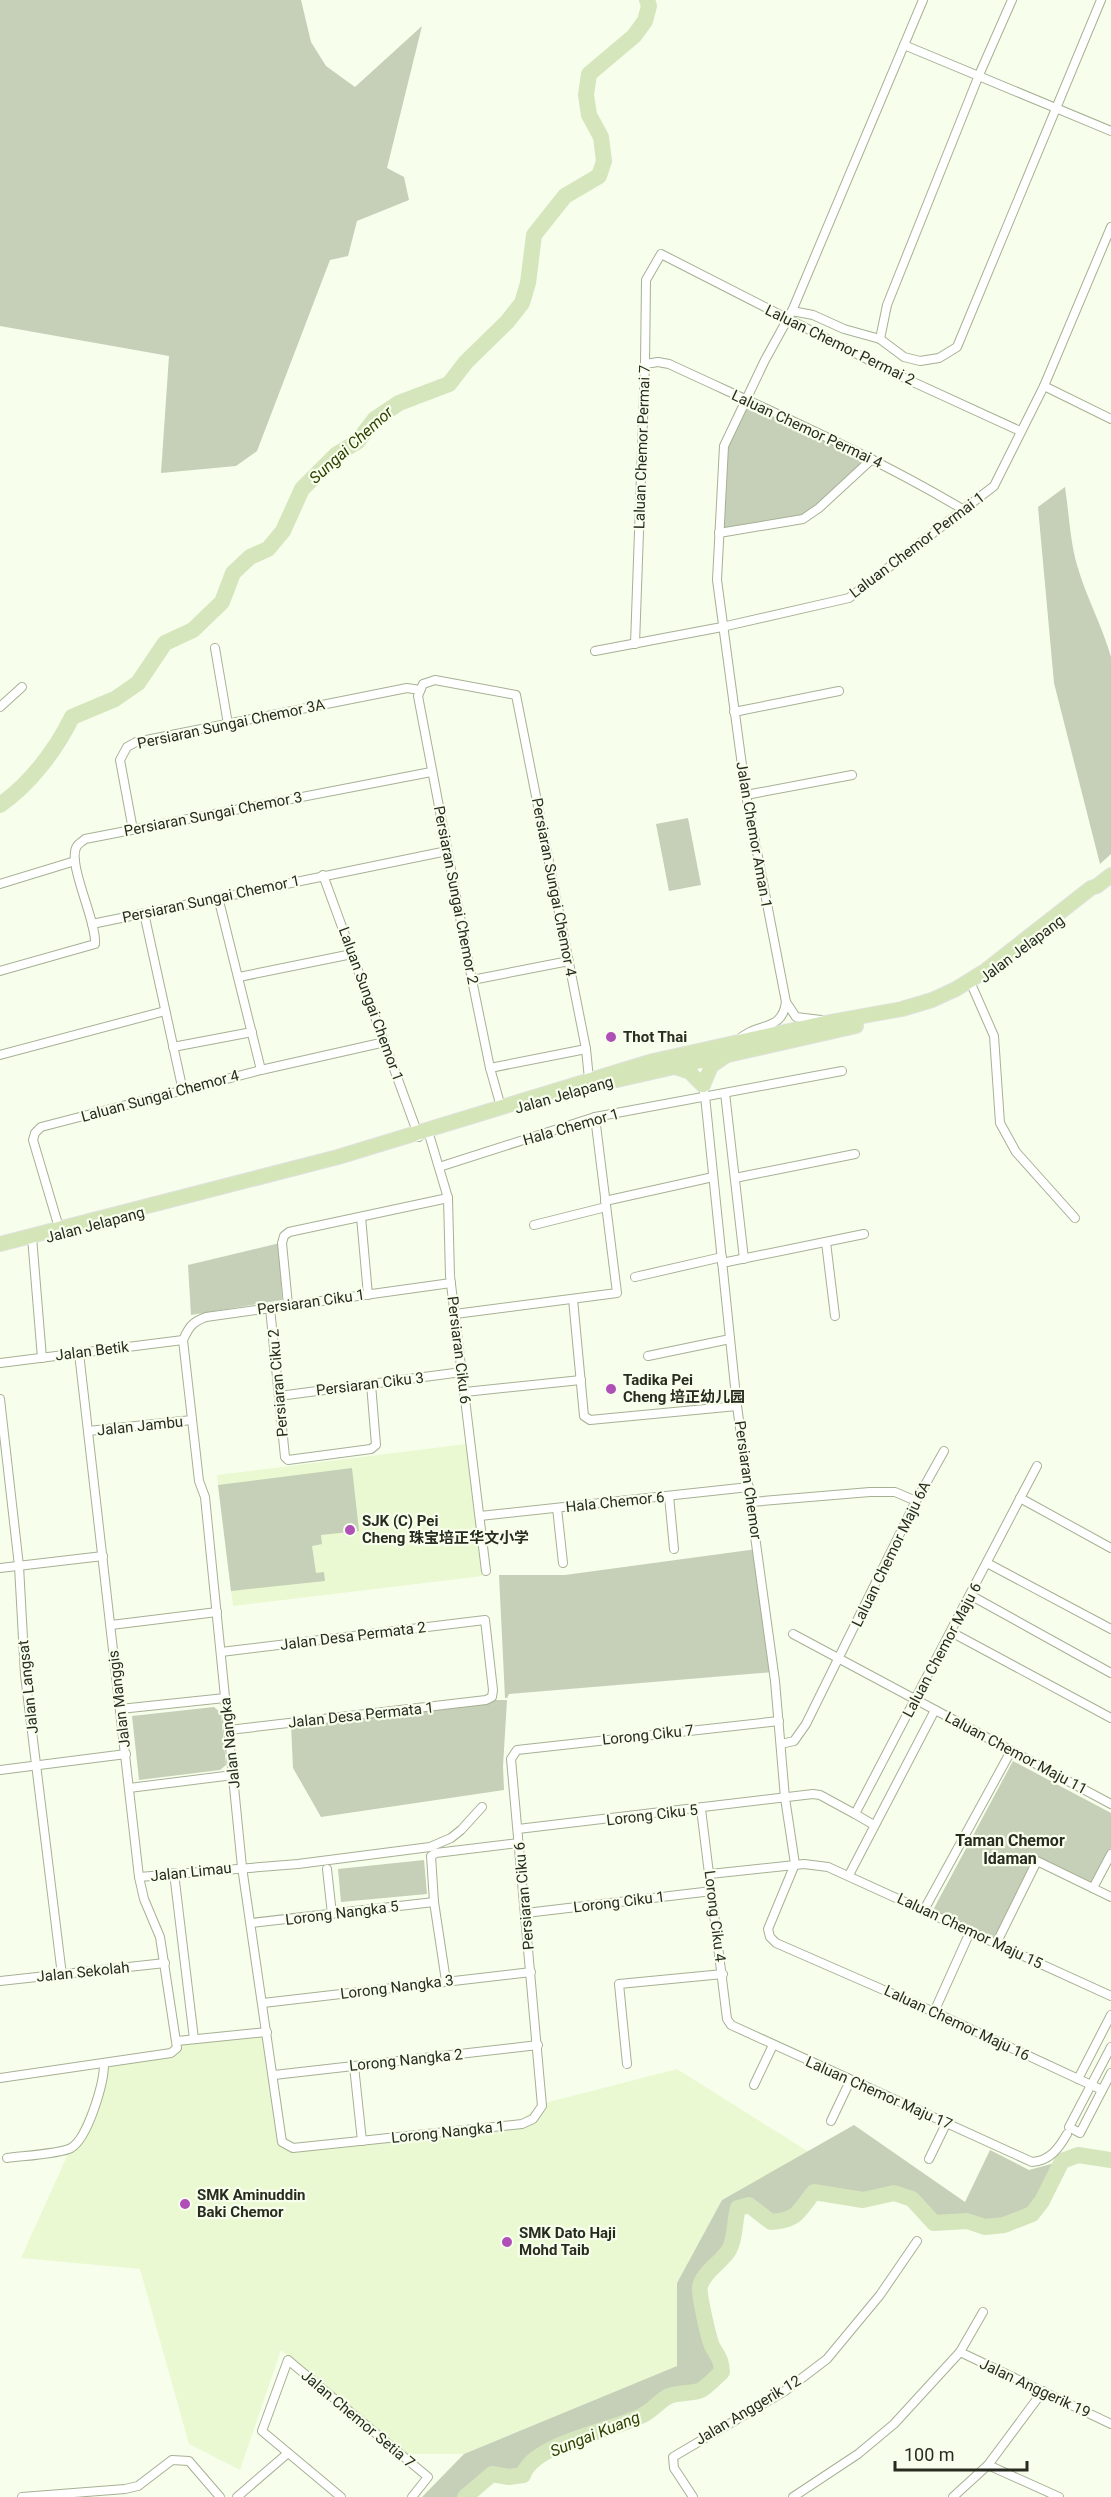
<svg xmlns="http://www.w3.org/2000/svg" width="1111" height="2497" font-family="Roboto,'Noto Sans SC',sans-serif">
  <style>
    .built { fill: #eaf9d2 }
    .green { fill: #c6cfb7 }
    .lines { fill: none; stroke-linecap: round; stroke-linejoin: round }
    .river { stroke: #d5e5bc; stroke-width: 16 }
    .minor-casing { stroke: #a6b194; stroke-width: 10 }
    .primary-casing { stroke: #e1e1e0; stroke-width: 16 }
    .minor { stroke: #fff; stroke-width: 8 }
    .primary { stroke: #d4e6b7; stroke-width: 14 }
    .poi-dot { fill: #af4fb7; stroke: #f7feec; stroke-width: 2 }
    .labels { text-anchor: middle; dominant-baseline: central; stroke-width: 4.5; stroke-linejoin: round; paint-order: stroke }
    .street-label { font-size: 15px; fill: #272b20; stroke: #f7feec }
    .poi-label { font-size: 15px; font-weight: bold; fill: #272b20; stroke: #f7feec; text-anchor: start }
    .water-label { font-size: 16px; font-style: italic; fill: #2f4000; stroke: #f7feec }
    .neighbourhood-label { font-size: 16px; font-weight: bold; fill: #272b20; stroke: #f7feec }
  </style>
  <rect width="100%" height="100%" fill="#f7feec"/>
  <!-- built -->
  <g class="built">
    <polygon points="466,1444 483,1576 233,1606 217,1475"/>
    <polygon points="267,2032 285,2145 511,2128 541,2104 677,2069 809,2152 722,2200 677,2283 677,2366 464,2454 406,2454 281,2350 240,2470 189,2444 140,2269 21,2258 110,2061 171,2054 178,2041"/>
  </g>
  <!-- green -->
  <g class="green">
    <polygon points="0,0 301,0 311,42 326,66 355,87 422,26 387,168 404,177 409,200 357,221 348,256 330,260 257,451 236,466 161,473 169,356 0,326"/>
    <polygon points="743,403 869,462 803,519 718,533 721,447"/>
    <path d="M 1065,487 C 1069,513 1070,541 1077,565 C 1086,597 1102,625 1111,657 L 1111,854 L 1100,864 L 1054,683 L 1038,507 Z"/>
    <polygon points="688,818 701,885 669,891 656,824"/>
    <polygon points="280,1243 282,1300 191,1315 188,1265"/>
    <polygon points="352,1468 359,1531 321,1535 322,1544 312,1546 316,1573 324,1572 325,1581 231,1591 218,1485"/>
    <polygon points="757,1549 773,1672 509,1694 507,1698 505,1698 499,1575 565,1575"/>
    <polygon points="490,1700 507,1700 503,1766 504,1790 321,1817 293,1768 291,1724"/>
    <polygon points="214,1707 221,1713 226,1765 220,1770 139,1780 132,1716"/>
    <polygon points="1013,1761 1111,1813 1111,1848 1092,1883 1037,1857 994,1941 933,1910"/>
    <polygon points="424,1860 427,1894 341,1902 338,1869"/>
    <path d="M 854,2125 L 965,2202 L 990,2150 L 1029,2170 L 1062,2161 L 1042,2201 L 1032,2214 L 1004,2225 L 985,2227 L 967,2221 L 934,2223 L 912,2199 L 894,2194 L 863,2200 L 814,2192 C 797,2212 801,2219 771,2222 L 749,2205 L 738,2208 C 734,2222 736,2237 729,2250 C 721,2263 704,2271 700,2286 C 698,2293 709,2339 712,2346 C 718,2357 721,2358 722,2372 C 716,2377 708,2386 701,2390 C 692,2394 679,2392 669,2396 C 659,2401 653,2410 643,2415 C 615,2430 533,2443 523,2475 L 509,2477 L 492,2474 L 465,2497 L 422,2497 L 464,2454 L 677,2366 L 677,2283 L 722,2200 Z"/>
  </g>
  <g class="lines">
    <!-- river -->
    <g class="river">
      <path d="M 0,805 C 30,784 56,750 72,717 L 115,699 L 138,683 L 165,643 L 193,630 L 222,602 L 233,573 L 250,557 L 268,549 L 283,531 L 302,489 L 337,454 L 357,442 L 375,419 L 399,403 L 449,384 L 466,362 L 507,322 L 522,303 L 528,283 L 534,235 L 565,196 L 599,176 L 604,161 L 601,137 L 589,115 L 586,95 L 589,74 L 634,36 L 645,21 L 649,6 L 647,0"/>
      <path d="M 465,2497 L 492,2474 L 509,2477 L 523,2475 C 533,2443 615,2430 643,2415 C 653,2410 659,2401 669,2396 C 679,2392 692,2394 701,2390 C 708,2386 716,2377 722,2372 C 721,2358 718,2357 712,2346 C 709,2339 698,2293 700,2286 C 704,2271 721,2263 729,2250 C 736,2237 734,2222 738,2208 L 749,2205 L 771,2222 C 799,2220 798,2211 814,2192 L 863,2200 L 894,2193 L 912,2199 L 934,2223 L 967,2221 L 985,2227 L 1004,2225 L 1032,2214 L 1042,2201 L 1062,2161 L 1078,2155 L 1111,2160"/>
    </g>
    <defs>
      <g id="minor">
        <polyline points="904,45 1111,131"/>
        <polyline points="792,311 813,315 844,329 880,339 904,357 920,361 939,358 957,347 1101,0"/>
        <polyline points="880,339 887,305 979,75 1012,0"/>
        <path d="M 645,364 L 658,362 L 669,364 C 768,410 870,454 964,510"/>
        <polyline points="1044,386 1111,419"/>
        <polyline points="719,533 803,519 819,508 872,459"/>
        <polyline points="635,644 645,364 646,280 661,254 900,376 1020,431"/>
        <polyline points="215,648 228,724"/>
        <polyline points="595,651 722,627 849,598 994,486 1044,386 1111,227"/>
        <polyline points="0,707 22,687"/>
        <polyline points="734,712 839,691"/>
        <polyline points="746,795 852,775"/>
        <polyline points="133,830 120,760 127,747 136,742 407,688 420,690"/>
        <polyline points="323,875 419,1137"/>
        <polyline points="0,884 75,861"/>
        <polyline points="218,897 261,1070"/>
        <polyline points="144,913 183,1091"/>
        <polyline points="92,924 447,851"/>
        <path d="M 0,971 L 95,944 C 97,921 66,862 77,846 C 79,843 82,842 85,839 L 431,772"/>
        <polyline points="239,977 352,954"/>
        <polyline points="472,980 569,961"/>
        <polyline points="972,986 994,1036 1000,1123 1016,1152 1075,1218"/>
        <polyline points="786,1002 796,1017 821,1020"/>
        <path d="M 737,1041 C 757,1021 782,1033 786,1002 L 746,795 L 717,580 L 724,446 L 765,360 L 792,311 L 923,0"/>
        <polyline points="173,1047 252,1032"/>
        <polyline points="0,1055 165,1011"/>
        <polyline points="697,1061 705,1096 737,1406 775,1681 785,1798 795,1864 768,1929 770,1937 776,1943 934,2012 1102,2090"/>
        <polyline points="490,1068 586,1049"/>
        <polyline points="725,1093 744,1259"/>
        <polyline points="501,1107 490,1068 472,980 418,696 423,684 435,680 516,695 586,1049 589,1079"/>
        <polyline points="428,1131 448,1198 450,1276 486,1571"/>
        <polyline points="439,1167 595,1117 842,1071"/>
        <polyline points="735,1178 855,1154"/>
        <polyline points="605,1201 713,1177"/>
        <polyline points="361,1217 368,1295"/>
        <polyline points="534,1225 606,1207"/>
        <polyline points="60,1231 33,1140 35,1133 41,1127 261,1070 385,1042"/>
        <polyline points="32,1237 42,1358"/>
        <polyline points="826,1242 835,1316"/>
        <polyline points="722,1263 864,1234"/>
        <polyline points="635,1277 722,1257"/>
        <path d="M 451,1283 L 206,1317 C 192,1322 189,1327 183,1340 L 199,1481 L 205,1497 L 242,1867 L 282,2142 L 293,2148 L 522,2124 L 533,2119 L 542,2106 L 511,1759 L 517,1750 L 779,1721"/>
        <polyline points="573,1299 584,1416 590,1420 737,1406"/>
        <polyline points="288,1305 282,1243 284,1236 289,1232 448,1198"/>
        <polyline points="270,1308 285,1457 288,1460 371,1449 376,1445 371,1384"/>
        <polyline points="455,1314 617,1293 595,1117"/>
        <polyline points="648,1356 730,1339"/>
        <polyline points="0,1363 183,1340"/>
        <polyline points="465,1392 581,1380"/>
        <polyline points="279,1396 462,1372"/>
        <polyline points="0,1399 19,1566 25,1675 62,1975"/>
        <polyline points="88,1431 192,1420"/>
        <polyline points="669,1496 674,1549"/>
        <polyline points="1020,1498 1111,1548"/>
        <polyline points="751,1502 870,1492 895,1492 916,1501"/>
        <polyline points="557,1508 563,1563"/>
        <polyline points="480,1516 749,1487"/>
        <polyline points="987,1563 1111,1629"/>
        <polyline points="0,1568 103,1556"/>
        <polyline points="970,1595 1111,1673"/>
        <polyline points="111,1625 217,1612"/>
        <polyline points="951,1632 1111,1718"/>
        <polyline points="793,1634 1111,1804"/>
        <polyline points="221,1652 485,1620 493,1690 492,1697 486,1700 229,1730"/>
        <polyline points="120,1709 225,1698"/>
        <polyline points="781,1744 794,1741 806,1724 916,1501 944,1451"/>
        <polyline points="0,1770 126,1754"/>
        <polyline points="129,1788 233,1775"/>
        <path d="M 701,1809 L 727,2019 L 731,2025 L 1032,2162 C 1050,2161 1059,2148 1067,2134"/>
        <polyline points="874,1825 855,1814 1037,1466"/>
        <polyline points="518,1829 813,1794 820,1795 855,1814"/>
        <polyline points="327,1869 332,1914"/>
        <polyline points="174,1873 194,2039"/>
        <polyline points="710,1874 804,1864 828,1867 1111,1996"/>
        <polyline points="849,1875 935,1710"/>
        <polyline points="139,1877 298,1864 430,1847 451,1838 461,1830 482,1807"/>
        <polyline points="1093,1888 1111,1854"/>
        <polyline points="924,1910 1011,1751"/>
        <polyline points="526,1913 712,1891"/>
        <polyline points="251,1923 434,1902"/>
        <polyline points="996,1944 1037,1861 1111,1897"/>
        <polyline points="0,1981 165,1963"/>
        <polyline points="446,1981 434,1902 431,1856 436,1853 519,1843"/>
        <polyline points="263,2003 531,1972"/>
        <polyline points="934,2012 970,1932"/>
        <polyline points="177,2041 267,2032"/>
        <polyline points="1111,2047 1069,2127 1080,2133 1111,2073"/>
        <polyline points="627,2064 619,1984 723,1974"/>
        <polyline points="354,2066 362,2141"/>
        <polyline points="274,2075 538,2045"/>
        <polyline points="0,2078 171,2053 177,2048 160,1937 144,1899 139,1877 79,1353"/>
        <polyline points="1078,2079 1111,2015"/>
        <polyline points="754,2085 773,2045"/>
        <polyline points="831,2121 850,2081"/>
        <path d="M 7,2158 C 21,2156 60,2154 71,2148 C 88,2138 104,2083 104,2064"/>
        <polyline points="929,2159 946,2124"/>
        <polyline points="960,2352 1111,2424"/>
        <polyline points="988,2465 1059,2497"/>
        <polyline points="22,2497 125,2489 138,2486 172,2460 189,2461 220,2497"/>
        <polyline points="237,2497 288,2453"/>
        <polyline points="341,2497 262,2431 288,2360 428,2477 412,2497"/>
        <polyline points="693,2497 674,2468 673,2457 785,2391 827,2359 880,2295 917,2241"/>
        <polyline points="793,2497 858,2454 894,2424 960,2352 983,2312"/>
        <polyline points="953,2497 988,2465 1043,2391"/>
      </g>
      <g id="primary">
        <polyline points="672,1066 690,1072 703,1085"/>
        <polyline points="608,1082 856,1026"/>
        <polyline points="703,1085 711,1066 724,1057"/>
        <polyline points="0,1244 338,1157 653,1061 830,1022 902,1009 932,1000 956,989 985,971 1091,888 1097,886 1111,875"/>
      </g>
    </defs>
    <!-- minor casing -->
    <use href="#minor" class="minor-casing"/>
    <!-- primary casing -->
    <use href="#primary" class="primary-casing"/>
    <!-- minor -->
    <use href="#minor" class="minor"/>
    <!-- primary -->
    <use href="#primary" class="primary"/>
  </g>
  <!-- markers -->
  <g class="poi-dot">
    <circle cx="611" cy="1037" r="6"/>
    <circle cx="611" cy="1389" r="6"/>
    <circle cx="350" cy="1530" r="6"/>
    <circle cx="185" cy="2204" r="6"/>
    <circle cx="507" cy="2242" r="6"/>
  </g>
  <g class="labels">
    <!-- street labels -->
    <g class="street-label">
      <text transform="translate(840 345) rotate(26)">Laluan Chemor Permai 2</text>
      <text transform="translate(807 429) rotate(25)">Laluan Chemor Permai 4</text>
      <text transform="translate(642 447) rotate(-88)">Laluan Chemor Permai 7</text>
      <text transform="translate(917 545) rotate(-37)">Laluan Chemor Permai 1</text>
      <text transform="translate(231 724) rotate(-12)">Persiaran Sungai Chemor 3A</text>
      <text transform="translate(213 814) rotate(-11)">Persiaran Sungai Chemor 3</text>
      <text transform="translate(754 835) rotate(80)">Jalan Chemor Aman 1</text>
      <text transform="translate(554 887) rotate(79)">Persiaran Sungai Chemor 4</text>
      <text transform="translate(456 895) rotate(79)">Persiaran Sungai Chemor 2</text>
      <text transform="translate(211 899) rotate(-12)">Persiaran Sungai Chemor 1</text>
      <text transform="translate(1022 949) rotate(-37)">Jalan Jelapang</text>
      <text transform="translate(371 1004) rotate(70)">Laluan Sungai Chemor 1</text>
      <text transform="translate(564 1095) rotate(-16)">Jalan Jelapang</text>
      <text transform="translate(160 1096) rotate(-15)">Laluan Sungai Chemor 4</text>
      <text transform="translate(571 1127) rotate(-16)">Hala Chemor 1</text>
      <text transform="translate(95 1225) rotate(-15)">Jalan Jelapang</text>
      <text transform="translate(311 1302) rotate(-8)">Persiaran Ciku 1</text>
      <text transform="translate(459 1350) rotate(83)">Persiaran Ciku 6</text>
      <text transform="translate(92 1351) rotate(-7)">Jalan Betik</text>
      <text transform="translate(278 1383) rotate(-95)">Persiaran Ciku 2</text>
      <text transform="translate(370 1384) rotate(-7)">Persiaran Ciku 3</text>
      <text transform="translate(140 1426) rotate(-6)">Jalan Jambu</text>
      <text transform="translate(748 1480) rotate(82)">Persiaran Chemor</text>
      <text transform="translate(615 1502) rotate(-6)">Hala Chemor 6</text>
      <text transform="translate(891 1554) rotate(-64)">Laluan Chemor Maju 6A</text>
      <text transform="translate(353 1636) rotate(-7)">Jalan Desa Permata 2</text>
      <text transform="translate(942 1650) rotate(-62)">Laluan Chemor Maju 6</text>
      <text transform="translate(28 1687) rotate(-96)">Jalan Langsat</text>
      <text transform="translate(119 1699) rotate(-97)">Jalan Manggis</text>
      <text transform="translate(361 1715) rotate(-6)">Jalan Desa Permata 1</text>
      <text transform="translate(648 1735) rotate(-6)">Lorong Ciku 7</text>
      <text transform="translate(230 1743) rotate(-96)">Jalan Nangka</text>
      <text transform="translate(1016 1753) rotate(28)">Laluan Chemor Maju 11</text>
      <text transform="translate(652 1815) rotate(-7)">Lorong Ciku 5</text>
      <text transform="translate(191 1872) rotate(-6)">Jalan Limau</text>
      <text transform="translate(524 1896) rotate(-95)">Persiaran Ciku 6</text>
      <text transform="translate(619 1902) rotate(-7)">Lorong Ciku 1</text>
      <text transform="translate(342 1913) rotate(-7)">Lorong Nangka 5</text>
      <text transform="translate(715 1916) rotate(83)">Lorong Ciku 4</text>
      <text transform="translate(970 1931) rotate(25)">Laluan Chemor Maju 15</text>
      <text transform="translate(83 1972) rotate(-6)">Jalan Sekolah</text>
      <text transform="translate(397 1987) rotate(-7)">Lorong Nangka 3</text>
      <text transform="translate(957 2023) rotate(25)">Laluan Chemor Maju 16</text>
      <text transform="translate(406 2060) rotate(-6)">Lorong Nangka 2</text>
      <text transform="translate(879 2093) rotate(24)">Laluan Chemor Maju 17</text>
      <text transform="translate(448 2132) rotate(-6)">Lorong Nangka 1</text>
      <text transform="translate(1035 2388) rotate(25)">Jalan Anggerik 19</text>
      <text transform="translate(748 2410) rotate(-31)">Jalan Anggerik 12</text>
      <text transform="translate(358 2419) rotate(40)">Jalan Chemor Setia 7</text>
    </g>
    <!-- poi labels -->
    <g class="poi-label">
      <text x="623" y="1037">Thot Thai</text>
      <text x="623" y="1380">Tadika Pei<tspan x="623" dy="17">Cheng 培正幼儿园</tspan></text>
      <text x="362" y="1521">SJK (C) Pei<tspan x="362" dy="17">Cheng 珠宝培正华文小学</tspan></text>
      <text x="197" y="2195">SMK Aminuddin<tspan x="197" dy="17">Baki Chemor</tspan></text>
      <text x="519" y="2233">SMK Dato Haji<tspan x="519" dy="17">Mohd Taib</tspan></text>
    </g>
    <!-- water labels -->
    <g class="water-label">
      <text transform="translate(351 445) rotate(-42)">Sungai Chemor</text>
      <text transform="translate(595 2434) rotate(-22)">Sungai Kuang</text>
    </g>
    <!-- neighbourhood labels -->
    <g class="neighbourhood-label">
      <text x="1010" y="1840">Taman Chemor<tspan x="1010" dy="18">Idaman</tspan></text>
    </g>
  </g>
  <!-- scale -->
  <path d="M895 2461v9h132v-9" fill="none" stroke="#272b20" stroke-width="3"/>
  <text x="904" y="2461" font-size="18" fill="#272b20" stroke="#f7feec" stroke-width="4.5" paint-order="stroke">100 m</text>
</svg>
